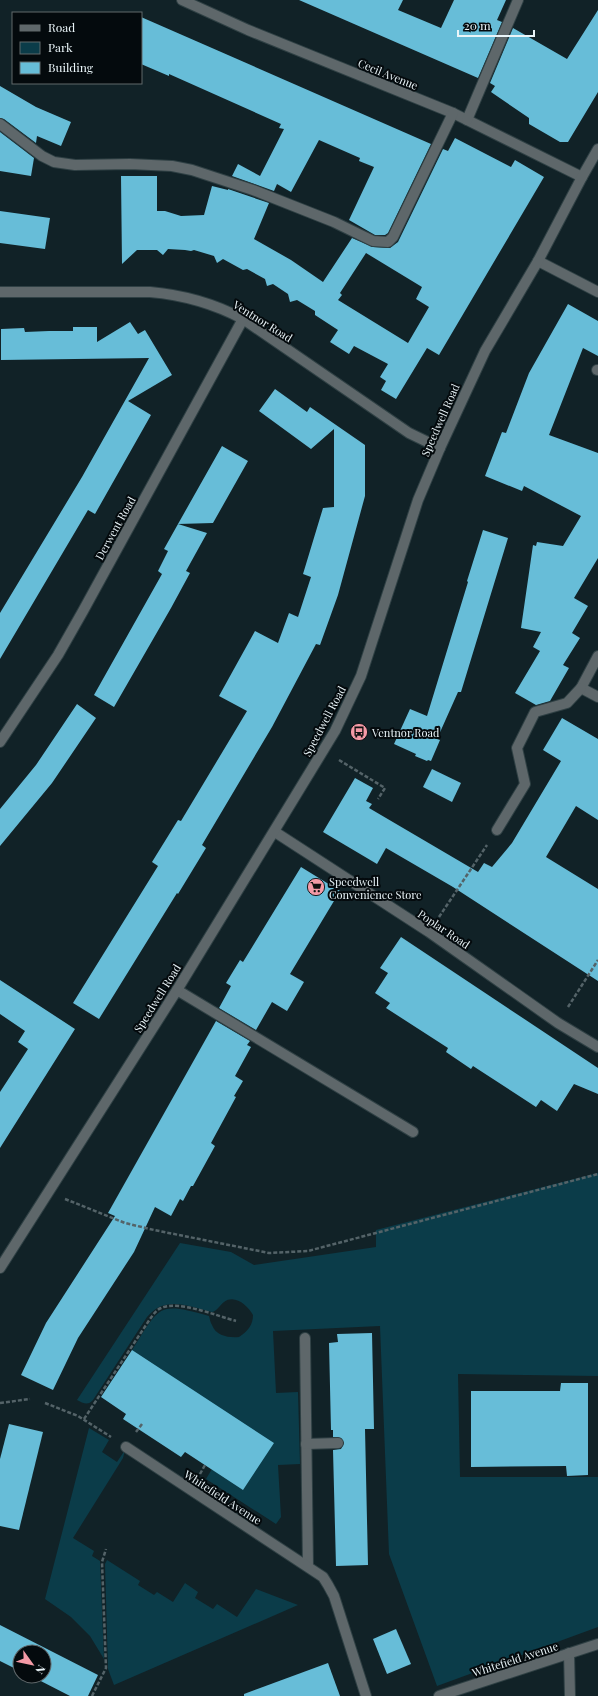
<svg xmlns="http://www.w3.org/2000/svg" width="598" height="1696" font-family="'Playfair Display',serif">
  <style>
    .green { fill: #0b3c49 }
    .building { fill: #67bdd8; fill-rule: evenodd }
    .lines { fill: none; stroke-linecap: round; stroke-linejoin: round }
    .minor-casing { stroke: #2f4044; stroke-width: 12 }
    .path { stroke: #546368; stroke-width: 2.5; stroke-dasharray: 4 2; stroke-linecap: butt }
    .minor { stroke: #5e676a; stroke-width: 10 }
    .labels { text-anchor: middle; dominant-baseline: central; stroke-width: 4; stroke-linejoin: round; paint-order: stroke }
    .street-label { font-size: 11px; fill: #eaf5f9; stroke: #040a0d }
    .poi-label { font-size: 11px; fill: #eaf5f9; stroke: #040a0d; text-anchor: start }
  </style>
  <rect width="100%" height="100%" fill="#112227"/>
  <!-- green -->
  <g class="green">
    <path d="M 598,1173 L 598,1376 L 458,1374 L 460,1477 L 598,1477 L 598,1627 L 437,1686 L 389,1554 L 380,1326 L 273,1331 L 276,1393 L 298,1392 L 300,1464 L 278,1465 L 281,1517 L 276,1524 L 206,1479 L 212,1469 L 132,1350 C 160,1307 156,1301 209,1316 C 210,1319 210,1322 212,1325 C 216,1336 229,1338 239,1337 C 248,1331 253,1325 253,1315 C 248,1306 235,1294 224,1302 C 220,1305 217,1311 212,1312 C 188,1306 165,1295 147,1317 L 93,1400 C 88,1406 83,1403 77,1400 L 180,1243 L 231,1252 L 254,1265 L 376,1247 L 376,1230 Z"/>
    <polygon points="89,1428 109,1440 102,1452 117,1462 125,1450 123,1458 73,1538 94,1551 92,1556 100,1561 104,1659 90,1636 71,1617 45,1599"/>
    <polygon points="107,1560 140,1581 138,1585 154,1595 157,1592 173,1602 185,1583 198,1592 195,1598 213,1609 217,1604 237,1617 256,1589 298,1605 114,1685 108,1669 105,1564"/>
  </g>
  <!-- building -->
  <g class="building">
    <polygon points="299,0 403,0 398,10 441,28 454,0 506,0 497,20 502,22 478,78"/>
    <polygon points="598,10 598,92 568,142 560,142 529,124 529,118 491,92 495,86 490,83 513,28 567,59"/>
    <polygon points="141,17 431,144 388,233 385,235 375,235 349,220 374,167 359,161 360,158 319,140 291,192 277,184 274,191 232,176 238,164 260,176 284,129 279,128 281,124 169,74 169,76 141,64"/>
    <polygon points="0,86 36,107 71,122 61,146 37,136 36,143 4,119 0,118"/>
    <polygon points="0,132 34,158 31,176 0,171"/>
    <path d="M 455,138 L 511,167 L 515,160 L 544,177 L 439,355 L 427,348 L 396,399 L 381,390 L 386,381 L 380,377 L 388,364 L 354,346 L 349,354 L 330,342 L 338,330 L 315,315 L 315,311 L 297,300 L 290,302 L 288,294 L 273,284 L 267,286 L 265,279 L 247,269 L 243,270 L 223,259 L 217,263 L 214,256 L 194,250 L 191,251 L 185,250 L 168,249 L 163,255 L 157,250 L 137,250 L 122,264 L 121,176 L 157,176 L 157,211 L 165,211 L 181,216 L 204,215 L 212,186 L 228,190 L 228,189 L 269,203 L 254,239 L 291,260 L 323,282 L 352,238 L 373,247 L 390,248 L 398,242 L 443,149 L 448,151 ZM 366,253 L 422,287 L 416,299 L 429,307 L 408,343 L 338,300 L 342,295 L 340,293 Z"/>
    <polygon points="0,211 50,218 45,249 0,243"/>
    <polygon points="568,304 598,321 598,356 583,348 549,435 598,453 598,558 574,598 588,606 572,633 580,638 563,665 569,668 550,701 536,705 515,693 540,651 533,647 541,632 521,628 533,545 536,546 537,542 563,546 581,516 524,486 522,491 485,476 502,432 506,433 529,373"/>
    <polygon points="130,322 138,334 145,330 172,375 128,401 151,415 95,514 88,510 0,659 0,613 82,477 149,358 1,360 1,329 24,328 25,332 49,331 73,331 73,327 97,327 97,342"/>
    <polygon points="275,389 307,412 310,407 365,445 365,496 338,595 320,645 316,644 272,727 202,845 206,848 178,894 177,893 99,1019 73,1003 158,866 152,862 178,820 181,821 247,711 219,696 255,631 278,643 289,613 298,617 311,577 303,574 323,508 334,507 334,429 311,449 259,411"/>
    <polygon points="222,446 248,461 235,484 213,523 178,524"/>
    <polygon points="178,524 207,533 186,571 190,573 171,608 114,707 94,695 162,574 158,571 168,551 164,549"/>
    <polygon points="483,530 508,538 461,692 458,692 437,739 440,740 431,761 428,760 427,761 415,756 416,754 394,744 410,709 427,716 468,582 467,581"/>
    <polygon points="77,704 96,718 52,783 0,846 0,809 36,765"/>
    <polygon points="562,718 598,739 598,820 576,806 546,857 598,889 598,981 453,887 386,848 377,864 323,832 355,778 373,788 366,801 372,804 369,808 478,872 484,863 492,867 512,843 561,761 543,750"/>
    <polygon points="432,769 461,783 452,802 423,787"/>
    <polygon points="301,867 340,891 290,974 304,982 287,1011 272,1002 256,1030 219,1008 231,986 226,983 240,960 243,962"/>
    <polygon points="401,937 598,1068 598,1094 574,1084 557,1111 541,1100 536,1107 473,1066 471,1069 446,1052 448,1048 386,1008 390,1003 375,993 388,973 380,968"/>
    <polygon points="0,980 75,1029 0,1148 0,1092 28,1049 18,1042 25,1031 0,1014"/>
    <polygon points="216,1021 250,1041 247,1045 251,1047 235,1076 243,1081 234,1096 236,1097 211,1143 215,1146 193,1186 191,1186 183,1201 180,1199 171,1216 155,1207 134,1252 78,1338 53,1390 21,1375 46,1323 115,1216 108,1213"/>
    <polygon points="372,1333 374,1429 365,1429 368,1565 336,1566 333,1450 341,1449 344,1443 341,1438 333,1437 333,1430 331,1430 329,1343 338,1342 337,1334"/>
    <polygon points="132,1350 274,1443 243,1490 185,1452 181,1457 123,1419 126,1414 101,1397"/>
    <polygon points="561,1383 588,1383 588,1475 567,1476 566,1466 471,1467 471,1391 560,1391"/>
    <polygon points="9,1424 43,1432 19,1530 0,1526 0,1459"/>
    <polygon points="0,1625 98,1675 88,1696 70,1696 31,1676 44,1676 44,1652 20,1652 20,1671 0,1661"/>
    <polygon points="396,1629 411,1664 387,1674 373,1639"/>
    <polygon points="328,1663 340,1696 244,1696 244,1694"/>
  </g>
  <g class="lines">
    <defs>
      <g id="minor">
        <polyline points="182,0 248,30 453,113 582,177"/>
        <polyline points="467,120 518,0"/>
        <polyline points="0,124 42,156 54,162 75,165 130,164 172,166 192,170 253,190 334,222 373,241 388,242 393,237 453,113"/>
        <polyline points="538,261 598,292"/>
        <path d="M 0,292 L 150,292 C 184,295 213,303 243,319 L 409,433 L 440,448"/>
        <polyline points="597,370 598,370"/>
        <polyline points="598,656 581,688 598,697"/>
        <polyline points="0,742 58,655 83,611 243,319"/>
        <polyline points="497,830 525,784 517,748 535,712 567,703 581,688"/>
        <polyline points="275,832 429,932 558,1023 598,1047"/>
        <polyline points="177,990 413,1132"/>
        <polyline points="0,1268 177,990 335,731 361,676 418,500 440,448 485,351 538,261 582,177 598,149"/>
        <polyline points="305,1338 308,1566"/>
        <polyline points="306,1444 338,1443"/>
        <polyline points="126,1447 323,1577 328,1585 334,1596 366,1696"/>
        <polyline points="569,1653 570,1696"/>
        <polyline points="439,1696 598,1644"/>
      </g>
    </defs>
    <!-- minor casing -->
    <use href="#minor" class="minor-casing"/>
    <!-- path -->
    <g class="path">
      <polyline points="339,760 385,788 378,799"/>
      <polyline points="439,917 487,845"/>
      <polyline points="568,1007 598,960"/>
      <polyline points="65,1199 125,1223 154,1230 269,1253 308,1251 598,1174"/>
      <polyline points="0,1403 30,1399"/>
      <polyline points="45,1403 78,1416 111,1437"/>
      <path d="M 84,1419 L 150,1319 C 153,1315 156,1310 161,1308 C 179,1300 217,1316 236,1321"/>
      <polyline points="136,1432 142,1424"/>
      <polyline points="200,1474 205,1465"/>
      <polyline points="92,1696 106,1668 102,1562 106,1549"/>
    </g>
    <!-- minor -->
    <use href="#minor" class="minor"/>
  </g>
  <!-- icons -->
  <defs>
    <symbol id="bus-disc" viewBox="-11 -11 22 22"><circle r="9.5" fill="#f49aa6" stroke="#040a0d"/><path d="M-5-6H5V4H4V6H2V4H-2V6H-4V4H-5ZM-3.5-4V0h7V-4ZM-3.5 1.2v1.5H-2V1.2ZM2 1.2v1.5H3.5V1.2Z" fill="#111"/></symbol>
    <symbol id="supermarket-disc" viewBox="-11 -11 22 22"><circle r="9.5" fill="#f49aa6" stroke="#040a0d"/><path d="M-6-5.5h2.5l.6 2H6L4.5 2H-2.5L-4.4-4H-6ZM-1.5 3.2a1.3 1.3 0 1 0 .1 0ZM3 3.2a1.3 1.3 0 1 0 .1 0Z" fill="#111"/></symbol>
  </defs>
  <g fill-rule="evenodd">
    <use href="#bus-disc" x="349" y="722" width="20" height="20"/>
    <use href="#supermarket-disc" x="306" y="877" width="20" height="20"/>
  </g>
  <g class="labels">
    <!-- street labels -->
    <g class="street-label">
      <text transform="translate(388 74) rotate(22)">Cecil Avenue</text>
      <text transform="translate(263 321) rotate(32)">Ventnor Road</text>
      <text transform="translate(440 420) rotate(-66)">Speedwell Road</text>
      <text transform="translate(115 528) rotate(-61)">Derwent Road</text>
      <text transform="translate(324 721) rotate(-62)">Speedwell Road</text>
      <text transform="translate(444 929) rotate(34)">Poplar Road</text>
      <text transform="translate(157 998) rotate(-58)">Speedwell Road</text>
      <text transform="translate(223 1497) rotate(33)">Whitefield Avenue</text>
      <text transform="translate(515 1659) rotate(-18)">Whitefield Avenue</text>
    </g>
    <!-- poi labels -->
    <g class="poi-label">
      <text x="372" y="732">Ventnor Road</text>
      <text x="329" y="881">Speedwell<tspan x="329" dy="13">Convenience Store</tspan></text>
    </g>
  </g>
  <!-- legend -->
  <rect x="12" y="12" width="130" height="72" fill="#040a0d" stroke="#60686b"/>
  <rect x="20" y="25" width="20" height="6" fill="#5e676a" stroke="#60686b"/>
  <text x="48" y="32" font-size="12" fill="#eaf5f9">Road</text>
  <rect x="20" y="42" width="20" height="12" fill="#0b3c49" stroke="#60686b"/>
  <text x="48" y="52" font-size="12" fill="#eaf5f9">Park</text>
  <rect x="20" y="62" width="20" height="12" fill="#67bdd8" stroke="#60686b"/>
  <text x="48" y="72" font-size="12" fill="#eaf5f9">Building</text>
  <!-- north arrow -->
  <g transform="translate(32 1664) rotate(123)"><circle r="19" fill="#040a0d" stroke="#60686b"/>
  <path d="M0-3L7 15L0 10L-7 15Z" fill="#f49aa6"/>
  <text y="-6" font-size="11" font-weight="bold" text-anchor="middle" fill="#eaf5f9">N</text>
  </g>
  <!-- scale -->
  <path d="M458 30v6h76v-6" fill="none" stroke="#eaf5f9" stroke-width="2"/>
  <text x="464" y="30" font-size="12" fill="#eaf5f9" stroke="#040a0d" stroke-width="3" paint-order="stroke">20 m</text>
</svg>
